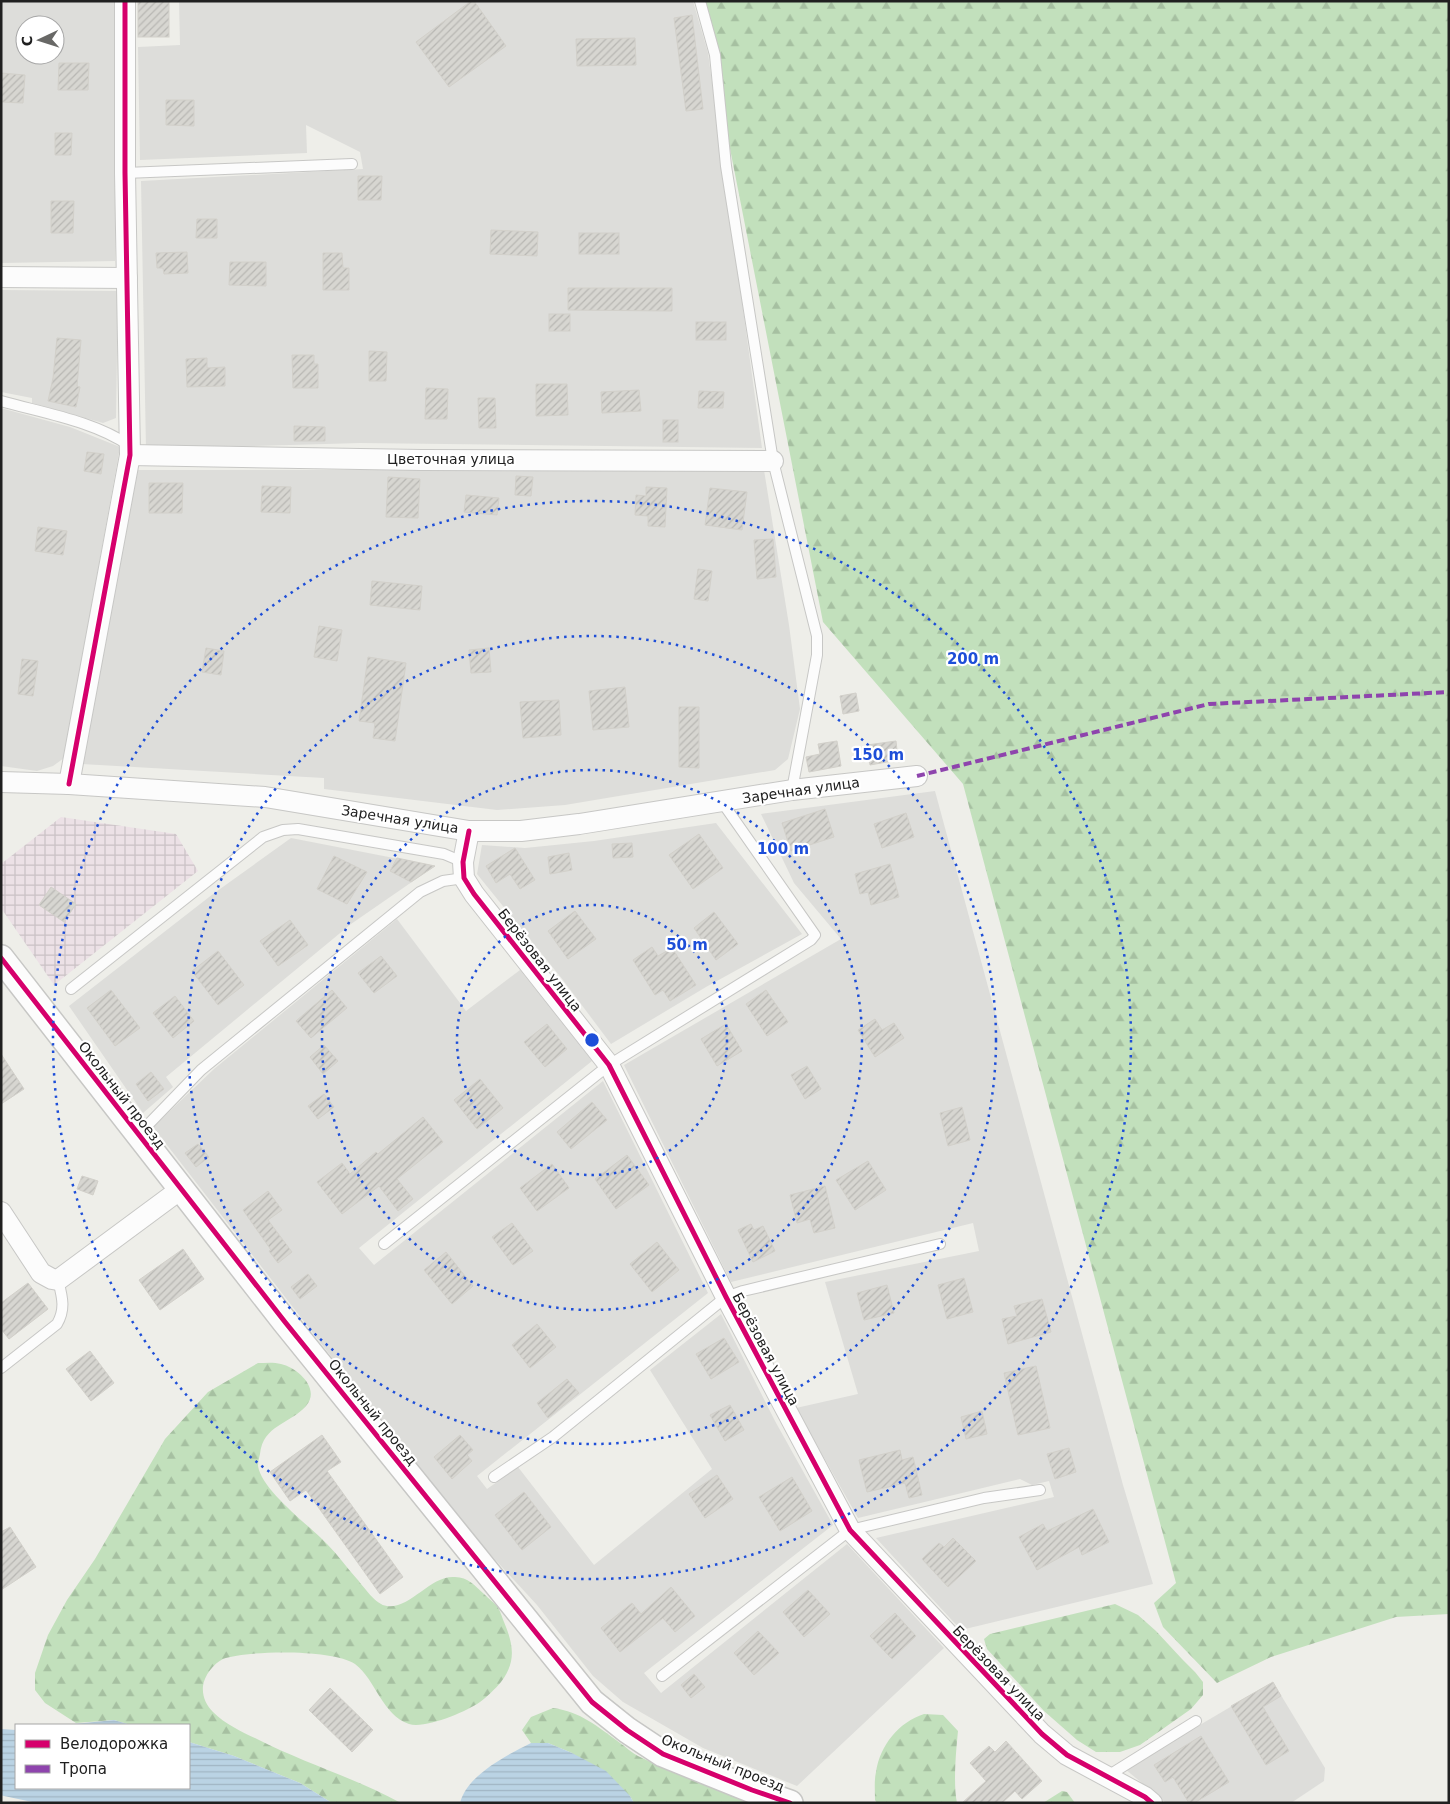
<svg xmlns="http://www.w3.org/2000/svg" width="1450" height="1804" font-family="'DejaVu Sans',sans-serif">
  <style>
    .residential { fill: #ddddda; fill-rule: evenodd }
    .industrial { fill: url(#industrial-grid) }
    .forest { fill: url(#forest-firs) }
    .water { fill: url(#water-rules) }
    .building { fill: url(#building-hatch); stroke: #d2d0ca }
    .lines { fill: none; stroke-linecap: round; stroke-linejoin: round }
    .service-casing { stroke: #c7c7c5; stroke-width: 12 }
    .minor-casing { stroke: #c7c7c5; stroke-width: 22 }
    .tertiary-casing { stroke: #c7c7c5; stroke-width: 28 }
    .service { stroke: #fcfcfc; stroke-width: 10 }
    .minor { stroke: #fcfcfc; stroke-width: 20 }
    .tertiary { stroke: #fcfcfc; stroke-width: 25 }
    .quiet { stroke: #8e44ad; stroke-width: 4; stroke-dasharray: 8 4; stroke-linecap: butt }
    .cycleway-casing { stroke: #fff; stroke-width: 8 }
    .cycleway { stroke: #d6006c; stroke-width: 5 }
    .ring { fill: none; stroke: #1d4ed8; stroke-width: 2.5; stroke-dasharray: 2.5 5 }
    .labels { text-anchor: middle; dominant-baseline: central; stroke-width: 4.5; stroke-linejoin: round; paint-order: stroke }
    .street-label { font-size: 14px; fill: #202020; stroke: #fff }
    .centre { fill: #1d4ed8; stroke: #fff; stroke-width: 2.5 }
    .ring-label { font-size: 15px; text-anchor: middle; font-weight: bold; fill: #1d4ed8; stroke: #fff; stroke-width: 4.5; stroke-linejoin: round; paint-order: stroke }
  </style>
  <defs>
    <pattern id="industrial-grid" width="8" height="8" patternUnits="userSpaceOnUse" patternTransform="scale(1.25)"><rect width="8" height="8" fill="#ece1e6"/><path d="M0 4h8M4 0v8" fill="none" stroke="#cac1c5"/></pattern>
    <pattern id="forest-firs" width="22" height="20" patternUnits="userSpaceOnUse" patternTransform="scale(1.25)"><rect width="22" height="20" fill="#c2e0bc"/><path d="M5 1l3.5 6h-7zM16 11l3.5 6h-7z" fill="#a6c0a1"/></pattern>
    <pattern id="water-rules" width="6" height="5" patternUnits="userSpaceOnUse" patternTransform="scale(1.25)"><rect width="6" height="5" fill="#bad3e4"/><path d="M0 2.5h6" fill="none" stroke="#a0b5c3"/></pattern>
    <pattern id="building-hatch" width="6" height="6" patternUnits="userSpaceOnUse" patternTransform="scale(1.25)"><rect width="6" height="6" fill="#d7d6d1"/><path d="M-1 1l2-2M0 6l6-6M5 7l2-2" fill="none" stroke="#b8b7b3"/></pattern>
  </defs>
  <rect width="100%" height="100%" fill="#eeeee9"/>
  <!-- residential -->
  <g class="residential">
    <path d="M 1,1 L 116,1 L 115,261 L 1,263 ZM 25,25 L 55,25 L 55,55 L 25,55 Z"/>
    <polygon points="179,1 693,1 708,53 762,448 360,443 146,449 141,181 363,169 360,152 306,125 307,153 140,160 138,47 180,45"/>
    <polygon points="1,290 118,291 116,418 103,423 32,403 32,398 1,392"/>
    <polygon points="1,408 70,427 120,447 64,758 53,766 37,771 1,766"/>
    <polygon points="136,470 764,470 789,625 800,709 788,759 775,770 565,805 497,810 324,789 324,778 82,764"/>
    <polygon points="935,791 1123,1485 1153,1584 961,1630 876,1538 1054,1497 1049,1481 1032,1485 1020,1479 858,1518 796,1408 858,1394 825,1282 979,1251 973,1223 731,1282 624,1065 841,939 794,883 761,814"/>
    <polygon points="716,823 802,934 706,987 611,1044 563,980 477,874 482,845 525,848 594,841"/>
    <polygon points="291,838 435,866 351,924 166,1077 173,1087 143,1113 69,1006 213,894"/>
    <polygon points="397,919 466,1011 520,970 592,1061 359,1248 374,1265 603,1081 708,1293 477,1476 487,1489 518,1467 594,1565 712,1469 650,1370 721,1314 775,1421 833,1525 644,1673 661,1693 847,1544 944,1648 797,1786 703,1748 623,1702 593,1676 537,1605 455,1516 153,1127 214,1069"/>
    <polygon points="1273,1682 1325,1768 1324,1781 1291,1803 1166,1803 1125,1769"/>
  </g>
  <!-- industrial -->
  <polygon class="industrial" points="61,817 176,834 198,871 54,985 1,908 1,864"/>
  <!-- forest -->
  <g class="forest">
    <polygon points="701,1 1449,1 1449,1614 1396,1617 1271,1657 1217,1683 1163,1627 1154,1603 1176,1583 963,784 823,622"/>
    <path d="M 258,1363 C 265,1363 274,1362 281,1364 C 298,1368 321,1389 306,1406 C 290,1424 263,1425 260,1454 C 259,1458 258,1462 258,1466 C 262,1491 310,1526 327,1544 C 338,1555 347,1568 357,1579 C 364,1587 376,1605 387,1606 C 411,1609 430,1575 455,1577 C 468,1577 475,1586 484,1594 C 488,1598 493,1602 497,1606 C 500,1610 502,1617 504,1622 C 513,1644 517,1661 501,1682 C 495,1689 487,1697 480,1702 C 466,1712 425,1729 409,1724 C 382,1715 376,1680 355,1664 C 333,1649 248,1650 223,1659 C 214,1663 204,1676 203,1686 C 202,1696 206,1705 213,1712 C 225,1724 242,1732 257,1739 C 304,1763 355,1778 401,1803 L 332,1803 L 300,1783 L 234,1756 L 189,1742 L 189,1725 L 131,1725 L 114,1720 L 76,1723 L 45,1703 L 35,1690 L 35,1673 L 48,1635 L 67,1600 L 95,1559 L 165,1439 L 208,1392 Z"/>
    <polygon points="1115,1604 1138,1615 1156,1631 1182,1659 1195,1672 1203,1682 1203,1695 1191,1709 1140,1745 1120,1752 1096,1752 1077,1740 1044,1711 987,1649 984,1639 990,1634"/>
    <path d="M 553,1708 C 581,1712 597,1726 620,1743 C 626,1747 632,1753 638,1756 C 676,1775 717,1789 757,1803 L 634,1803 L 630,1796 L 572,1753 L 548,1743 L 531,1743 L 522,1730 L 531,1717 Z"/>
    <path d="M 924,1714 L 943,1715 L 958,1731 C 956,1751 953,1784 957,1803 L 877,1803 L 875,1800 C 875,1790 874,1781 876,1772 C 880,1745 899,1722 924,1714 Z"/>
    <polygon points="1062,1791 1067,1792 1075,1803 1043,1803"/>
  </g>
  <!-- water -->
  <g class="water">
    <polygon points="114,1720 131,1725 64,1725"/>
    <polygon points="1,1729 16,1730 16,1788 189,1788 189,1742 234,1756 300,1783 332,1803 37,1803 4,1796 1,1795"/>
    <path d="M 531,1743 L 548,1743 L 572,1753 L 606,1771 L 630,1796 L 634,1803 L 460,1803 C 467,1775 507,1755 531,1743 Z"/>
  </g>
  <!-- building -->
  <g class="building">
    <rect x="138" y="1" width="31" height="36"/>
    <polygon points="471,1 474,1 506,46 449,87 416,42"/>
    <polygon points="692,15 703,109 686,111 674,18"/>
    <polygon points="635,38 636,65 577,66 576,39"/>
    <polygon points="59,63 89,63 88,90 58,90"/>
    <polygon points="1,73 25,75 23,103 1,102"/>
    <polygon points="166,100 194,100 194,126 166,125"/>
    <polygon points="55,133 72,133 71,155 55,155"/>
    <polygon points="358,176 382,176 381,200 358,200"/>
    <polygon points="51,201 74,201 73,233 51,233"/>
    <polygon points="197,219 217,219 217,238 196,238"/>
    <polygon points="491,230 538,232 537,256 490,254"/>
    <rect x="579" y="233" width="40" height="21"/>
    <polygon points="187,252 188,273 164,274 163,268 157,268 156,253"/>
    <polygon points="323,253 342,253 343,268 349,268 349,290 323,290"/>
    <polygon points="230,262 266,262 266,286 229,285"/>
    <polygon points="568,288 672,288 672,311 568,310"/>
    <rect x="549" y="314" width="21" height="17"/>
    <rect x="696" y="322" width="30" height="18"/>
    <polygon points="57,338 81,340 77,386 80,387 76,407 48,401 53,378"/>
    <polygon points="369,351 387,352 386,381 369,381"/>
    <polygon points="292,355 314,355 314,364 318,364 318,388 293,388"/>
    <polygon points="207,358 207,368 225,367 225,386 187,387 186,359"/>
    <polygon points="536,384 567,384 568,415 536,416"/>
    <polygon points="426,388 448,389 447,419 425,419"/>
    <polygon points="639,390 641,411 602,413 601,392"/>
    <polygon points="699,391 724,392 723,408 698,408"/>
    <polygon points="478,398 495,398 496,428 479,428"/>
    <rect x="663" y="420" width="15" height="22"/>
    <polygon points="294,426 325,427 325,441 294,441"/>
    <polygon points="87,452 104,454 101,474 84,471"/>
    <polygon points="516,476 533,477 531,496 515,495"/>
    <polygon points="388,477 420,479 418,518 386,517"/>
    <polygon points="149,483 183,483 182,513 149,513"/>
    <polygon points="262,486 291,487 290,513 261,512"/>
    <polygon points="646,487 667,488 665,527 648,526 648,516 635,515 636,495 646,496"/>
    <polygon points="710,488 747,492 742,530 705,525"/>
    <polygon points="466,495 499,498 497,515 464,512"/>
    <polygon points="38,527 67,531 63,555 35,551"/>
    <polygon points="773,539 776,577 757,579 754,540"/>
    <polygon points="698,569 712,571 708,601 694,599"/>
    <polygon points="372,581 422,586 420,610 370,605"/>
    <polygon points="319,626 342,630 337,661 314,657"/>
    <polygon points="206,648 224,651 221,675 202,672"/>
    <polygon points="489,648 491,672 471,673 469,650"/>
    <polygon points="368,657 406,663 395,741 373,738 375,723 359,721"/>
    <polygon points="22,659 38,661 33,696 18,694"/>
    <polygon points="625,687 629,727 593,730 589,691"/>
    <polygon points="856,693 859,711 843,714 840,696"/>
    <polygon points="559,700 561,735 523,738 520,702"/>
    <polygon points="679,707 699,707 699,768 679,767"/>
    <polygon points="837,741 841,766 809,772 806,757 820,754 818,744"/>
    <polygon points="896,741 898,760 870,765 867,745"/>
    <polygon points="825,809 834,837 791,851 782,823"/>
    <polygon points="906,813 914,837 882,848 874,824"/>
    <polygon points="699,834 723,868 693,889 669,855"/>
    <polygon points="632,843 633,857 613,858 612,844"/>
    <polygon points="515,848 535,880 520,889 510,874 496,883 486,866"/>
    <polygon points="569,853 572,870 550,874 548,857"/>
    <polygon points="334,856 367,872 347,904 317,889"/>
    <polygon points="397,858 435,866 411,882 390,871"/>
    <polygon points="890,864 899,897 871,905 868,892 860,894 855,874"/>
    <polygon points="51,887 76,904 64,922 39,905"/>
    <polygon points="575,911 596,939 568,959 548,931"/>
    <polygon points="714,912 738,944 716,960 694,928"/>
    <polygon points="290,920 308,945 278,966 260,941"/>
    <polygon points="652,947 658,956 672,948 696,985 670,1001 663,990 655,995 633,960"/>
    <polygon points="218,951 244,985 218,1005 192,971"/>
    <polygon points="381,956 397,976 374,993 358,973"/>
    <polygon points="111,990 140,1028 115,1046 87,1008"/>
    <polygon points="332,990 347,1008 311,1038 296,1021"/>
    <polygon points="766,990 788,1022 767,1036 746,1004"/>
    <polygon points="175,996 194,1021 173,1038 153,1013"/>
    <polygon points="875,1019 882,1030 894,1023 904,1038 875,1057 858,1030"/>
    <polygon points="547,1024 567,1049 545,1067 524,1042"/>
    <polygon points="726,1024 742,1051 717,1066 701,1039"/>
    <polygon points="324,1045 338,1061 323,1074 310,1057"/>
    <polygon points="1,1054 24,1089 1,1104"/>
    <polygon points="807,1066 821,1089 805,1099 791,1075"/>
    <polygon points="151,1072 164,1089 148,1101 136,1084"/>
    <polygon points="480,1079 503,1108 477,1129 454,1100"/>
    <polygon points="324,1094 334,1107 318,1119 308,1106"/>
    <polygon points="592,1102 607,1120 571,1149 557,1132"/>
    <polygon points="962,1107 970,1140 948,1146 940,1113"/>
    <polygon points="423,1117 443,1142 397,1179 413,1199 398,1211 379,1186 342,1214 317,1182 342,1163 350,1174 376,1152 378,1154"/>
    <polygon points="198,1144 209,1157 196,1167 185,1153"/>
    <polygon points="627,1155 649,1185 616,1209 595,1179"/>
    <polygon points="868,1161 886,1190 855,1210 836,1180"/>
    <polygon points="552,1164 569,1188 537,1211 520,1188"/>
    <polygon points="82,1176 98,1181 93,1195 77,1189"/>
    <polygon points="825,1186 835,1228 814,1233 810,1219 797,1223 790,1195"/>
    <polygon points="268,1191 282,1210 268,1220 292,1252 278,1263 269,1251 271,1250 243,1210"/>
    <polygon points="512,1223 533,1251 513,1265 492,1237"/>
    <polygon points="751,1224 754,1230 763,1226 775,1251 753,1262 738,1230"/>
    <polygon points="657,1242 679,1270 652,1292 630,1264"/>
    <polygon points="183,1249 204,1279 160,1310 139,1280"/>
    <polygon points="446,1252 473,1286 452,1304 424,1270"/>
    <polygon points="308,1274 317,1286 300,1299 291,1287"/>
    <polygon points="964,1278 973,1312 947,1319 938,1285"/>
    <polygon points="28,1283 48,1309 9,1339 1,1329 1,1303"/>
    <polygon points="887,1285 894,1313 864,1320 857,1293"/>
    <polygon points="1042,1299 1051,1332 1008,1344 1002,1319 1017,1316 1014,1306"/>
    <polygon points="537,1324 556,1347 530,1368 512,1345"/>
    <polygon points="724,1338 739,1362 711,1379 696,1354"/>
    <polygon points="90,1351 114,1383 91,1401 66,1369"/>
    <polygon points="1036,1366 1050,1428 1018,1435 1004,1373"/>
    <polygon points="567,1379 579,1393 548,1418 537,1403"/>
    <polygon points="730,1405 744,1430 725,1441 710,1415"/>
    <polygon points="982,1411 987,1434 966,1439 961,1417"/>
    <polygon points="322,1435 341,1462 327,1471 403,1577 380,1594 306,1490 290,1501 270,1472"/>
    <polygon points="460,1435 473,1450 467,1455 472,1461 452,1479 434,1457"/>
    <polygon points="1069,1448 1076,1472 1055,1479 1047,1454"/>
    <polygon points="900,1450 902,1460 913,1457 922,1495 909,1498 905,1483 867,1492 859,1460"/>
    <polygon points="717,1475 733,1499 705,1518 689,1494"/>
    <polygon points="792,1477 812,1511 780,1531 759,1497"/>
    <polygon points="524,1492 551,1527 522,1550 495,1515"/>
    <polygon points="1093,1509 1109,1542 1082,1555 1079,1547 1037,1570 1019,1537 1043,1524 1047,1531"/>
    <polygon points="10,1527 36,1567 1,1590 1,1532"/>
    <polygon points="953,1538 976,1561 948,1587 922,1559 939,1543 944,1547"/>
    <polygon points="671,1587 695,1616 675,1632 663,1618 620,1652 601,1628 632,1603 641,1614"/>
    <polygon points="808,1590 830,1614 804,1637 783,1612"/>
    <polygon points="895,1613 916,1636 892,1659 870,1636"/>
    <polygon points="758,1631 779,1653 754,1675 734,1653"/>
    <polygon points="694,1674 705,1687 691,1698 681,1685"/>
    <polygon points="1273,1682 1281,1696 1263,1707 1289,1751 1266,1765 1231,1706"/>
    <polygon points="330,1688 373,1730 352,1752 309,1710"/>
    <polygon points="1201,1736 1229,1782 1194,1803 1189,1803 1173,1777 1165,1782 1154,1765"/>
    <polygon points="1006,1741 1042,1781 1022,1799 1015,1791 1002,1803 962,1803 986,1781 970,1763 989,1746 995,1752"/>
  </g>
  <g class="lines">
    <defs>
      <g id="service">
        <polyline points="700,1 715,55 726,166 773,461 817,636 817,655 792,790"/>
        <polyline points="125,173 352,164"/>
        <path d="M 1,401 C 43,413 94,421 130,446"/>
        <polyline points="71,989 263,837 283,830 298,829 444,854 463,862"/>
        <polyline points="139,1134 201,1070 420,892 443,881 464,878"/>
        <polyline points="384,1244 609,1065 811,940 815,935 722,802"/>
        <path d="M 1,1368 L 57,1324 C 66,1309 62,1296 58,1280"/>
        <polyline points="494,1477 553,1437 726,1297 743,1291 940,1244"/>
        <polyline points="662,1676 850,1530 984,1498 1040,1490"/>
        <polyline points="1106,1777 1196,1721"/>
      </g>
      <g id="minor">
        <polyline points="1,277 127,278"/>
        <polyline points="130,455 421,460 773,461"/>
        <polyline points="1,782 69,784 265,797 469,831 521,831 579,824 792,790 917,776"/>
        <polyline points="69,784 130,455 125,173 125,1"/>
        <polyline points="469,831 463,862 464,878 474,894 609,1065 726,1297 850,1530 1042,1734 1067,1755 1145,1797 1152,1803"/>
        <polyline points="1,1212 41,1273 52,1279 58,1280 181,1189"/>
      </g>
      <polyline id="tertiary" points="1,958 285,1322 592,1702 627,1730 663,1754 752,1790 790,1803"/>
    </defs>
    <!-- service casing -->
    <use href="#service" class="service-casing"/>
    <!-- minor casing -->
    <use href="#minor" class="minor-casing"/>
    <!-- tertiary casing -->
    <use href="#tertiary" class="tertiary-casing"/>
    <!-- service -->
    <use href="#service" class="service"/>
    <!-- minor -->
    <use href="#minor" class="minor"/>
    <!-- tertiary -->
    <use href="#tertiary" class="tertiary"/>
    <!-- quiet -->
    <polyline class="quiet" points="917,776 1209,704 1449,692"/>
    <defs>
      <g id="cycleway">
        <polyline points="69,784 130,455 125,173 125,1"/>
        <polyline points="469,831 463,862 464,878 474,894 609,1065 726,1297 850,1530 1042,1734 1067,1755 1145,1797 1152,1803"/>
        <polyline points="1,958 285,1322 592,1702 627,1730 663,1754 752,1790 790,1803"/>
      </g>
    </defs>
    <!-- cycleway casing -->
    <use href="#cycleway" class="cycleway-casing"/>
    <!-- cycleway -->
    <use href="#cycleway" class="cycleway"/>
  </g>
  <!-- distance rings -->
  <g class="ring">
    <circle cx="592" cy="1040" r="135"/>
    <circle cx="592" cy="1040" r="270"/>
    <circle cx="592" cy="1040" r="404"/>
    <circle cx="592" cy="1040" r="539"/>
  </g>
  <g class="labels">
    <!-- street labels -->
    <g class="street-label">
      <text x="451" y="459">Цветочная улица</text>
      <text transform="translate(801 790) rotate(-8)">Заречная улица</text>
      <text transform="translate(400 819) rotate(9)">Заречная улица</text>
      <text transform="translate(540 960) rotate(52)">Берёзовая улица</text>
      <text transform="translate(122 1095) rotate(52)">Окольный проезд</text>
      <text transform="translate(766 1349) rotate(62)">Берёзовая улица</text>
      <text transform="translate(373 1412) rotate(51)">Окольный проезд</text>
      <text transform="translate(999 1673) rotate(46)">Берёзовая улица</text>
      <text transform="translate(723 1763) rotate(22)">Окольный проезд</text>
    </g>
  </g>
  <circle cx="592" cy="1040" r="8" class="centre"/>
  <g class="ring-label">
    <text x="973" y="664">200 m</text>
    <text x="878" y="760">150 m</text>
    <text x="783" y="854">100 m</text>
    <text x="687" y="950">50 m</text>
  </g>
  <!-- border -->
  <rect width="1450" height="1804" fill="none" stroke="#202020" stroke-width="5"/>
  <!-- legend -->
  <rect x="15" y="1724" width="175" height="65" fill="#ffffff" stroke="#a6a6a6"/>
  <rect x="25" y="1740" width="25" height="8" fill="#d6006c" stroke="#a6a6a6"/>
  <text x="60" y="1749" font-size="15" fill="#202020">Велодорожка</text>
  <rect x="25" y="1765" width="25" height="8" fill="#8e44ad" stroke="#a6a6a6"/>
  <text x="60" y="1774" font-size="15" fill="#202020">Тропа</text>
  <!-- north arrow -->
  <g transform="translate(40 40) rotate(266)"><circle r="24" fill="#ffffff" stroke="#a6a6a6"/>
  <path d="M0-4L9 19L0 12L-9 19Z" fill="#686866"/>
  <text y="-8" font-size="14" font-weight="bold" text-anchor="middle" fill="#202020">С</text>
  </g>
</svg>
